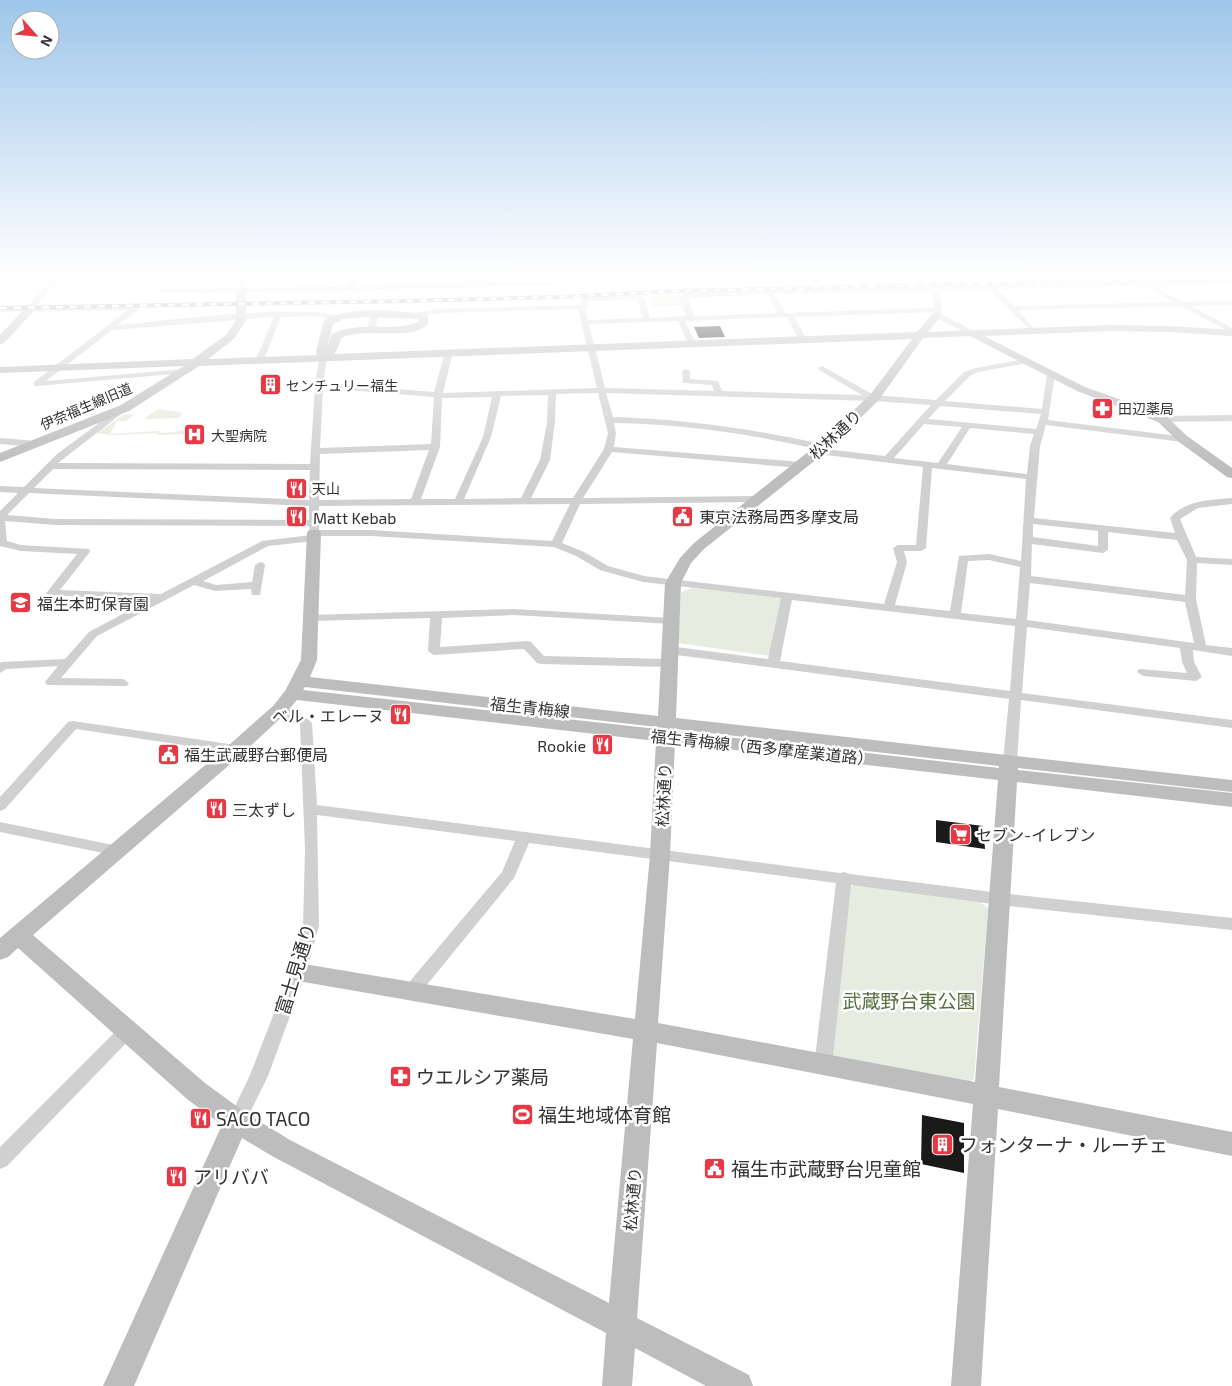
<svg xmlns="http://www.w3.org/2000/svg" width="1232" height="1386" font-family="'Exo 2','Noto Sans JP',sans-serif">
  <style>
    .green { fill: #e6ecdf }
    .building { fill: #1a1a1a }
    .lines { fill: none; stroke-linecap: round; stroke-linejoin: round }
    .street { fill: #d0d0d0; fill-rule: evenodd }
    .secondary { fill: #bdbdbd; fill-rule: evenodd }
    .rail-casing { stroke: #888; stroke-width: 4 }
    .rail { stroke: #fff; stroke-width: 2.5; stroke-dasharray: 7; stroke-linecap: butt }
    .labels { text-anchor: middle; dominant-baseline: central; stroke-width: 5; stroke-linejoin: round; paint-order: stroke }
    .far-poi-label { font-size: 14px; fill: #333; stroke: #fff; text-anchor: start }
    .far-street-label { font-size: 14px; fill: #333; stroke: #fff }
    .street-label { font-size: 16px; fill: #333; stroke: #fff }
    .poi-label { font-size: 16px; fill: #333; stroke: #fff; text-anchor: start }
    .near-street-label { font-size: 19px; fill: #333; stroke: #fff }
    .near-park-label { font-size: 19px; fill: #56703f; stroke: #fff }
    .near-poi-label { font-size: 19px; fill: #333; stroke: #fff; text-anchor: start }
  </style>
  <rect width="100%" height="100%" fill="#fff"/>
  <!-- green -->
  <g class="green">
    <polygon points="681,295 686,305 653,307 647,296"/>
    <polygon points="158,409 179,412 182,414 180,418 144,419"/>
    <path d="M 125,414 L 134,415 L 125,421 L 117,421 L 110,434 L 160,431 L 159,433 C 168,433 176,431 185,430 L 184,434 L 157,435 L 157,433 L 113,435 L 97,433 Z"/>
    <polygon points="692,588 782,597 770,656 678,643 681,592"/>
    <polygon points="855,884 980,902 988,908 974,1079 969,1082 837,1061 831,1054 849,888"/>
  </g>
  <!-- building -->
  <g class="building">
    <polygon points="720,326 725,337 699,338 694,327"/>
    <polygon points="936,820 983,826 985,849 936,842"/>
    <polygon points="922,1115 964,1123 964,1173 921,1164"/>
  </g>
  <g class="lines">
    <!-- street -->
    <g class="street">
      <path d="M 56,274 L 63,274 L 60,278 L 177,281 L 177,283 L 175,284 L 57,282 L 35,307 L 139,306 L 139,310 L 118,325 C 156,322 314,301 339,318 L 335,320 L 318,316 L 281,317 L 264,359 L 260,361 L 256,359 L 274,317 L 112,330 L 46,381 L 185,369 L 189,371 L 185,373 L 37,386 L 34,386 L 34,382 L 128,310 L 0,312 L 0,308 L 27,307 Z"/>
      <polygon points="243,274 250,274 245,288 467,283 449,274 459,274 476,283 782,275 820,277 927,275 930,277 927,279 820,281 782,279 707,280 341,291 162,293 159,291 162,289 238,288"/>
      <polygon points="1034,274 1041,274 1043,278 1038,279"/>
      <path d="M 931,280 L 937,286 L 1232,280 L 1232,284 L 1154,286 L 1184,302 L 1232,301 L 1232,305 L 1191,306 L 1232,328 L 1232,333 L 1181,306 L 1017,310 L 1037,331 L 1033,333 L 989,289 L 939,291 L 942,302 L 941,314 L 976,332 L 977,334 L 973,336 L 934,317 L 934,312 L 794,317 L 807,340 L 803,342 L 799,340 L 787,317 L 685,321 L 696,344 L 692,346 L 688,344 L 678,321 L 589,324 L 605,388 L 714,391 L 712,385 L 683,383 L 682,371 L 686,369 L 690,371 L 690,379 L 718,381 L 722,391 L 862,395 L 819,370 L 818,368 L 822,366 L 874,395 L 936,400 L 964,372 L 976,368 L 1025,359 L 1029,361 L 1028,363 L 978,372 L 970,376 L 945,401 L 1042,409 L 1047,374 L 1051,372 L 1055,374 L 1048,420 L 1186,437 L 1186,441 L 1183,442 L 1046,425 L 1040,446 L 1034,518 L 1175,533 L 1170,518 C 1185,500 1210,500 1232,498 L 1232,504 L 1198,508 L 1180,519 L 1196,557 L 1232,559 L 1232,565 L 1197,563 L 1196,599 L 1206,645 L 1232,648 L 1232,656 L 1193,650 L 1194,662 L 1202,677 L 1196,681 L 1143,676 L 1137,672 L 1139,669 L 1187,673 L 1182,662 L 1180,648 L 1027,627 L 1022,693 L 1232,720 L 1232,728 L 1021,700 L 1017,761 L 1015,764 L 1005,764 L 1003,761 L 1009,699 L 669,654 L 663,650 L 669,646 L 768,659 L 781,598 L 643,582 L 600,570 L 576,556 L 554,547 L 371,536 L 318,536 L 318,540 L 314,541 L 268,546 L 203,581 L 216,585 L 252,582 L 255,565 L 260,562 L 264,563 L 265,565 L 260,595 L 252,595 L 251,589 L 215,591 L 194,585 L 97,636 L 61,678 L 123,679 L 129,683 L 127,686 L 47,685 L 45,682 L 58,666 L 6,669 L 0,673 L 0,663 L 2,662 L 65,659 L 89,632 L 149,600 L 48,595 L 46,593 L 48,591 L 77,554 L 21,551 L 0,546 L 0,511 L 18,493 L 0,492 L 0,486 L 24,487 L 57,454 L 122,406 L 129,408 L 58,463 L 310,464 L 315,387 L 313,385 L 315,383 L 320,355 L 327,357 L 323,383 L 434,392 L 445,352 L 449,350 L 453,352 L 443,393 L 597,388 L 578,309 L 438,313 L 418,317 L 415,317 L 415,313 L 438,309 L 581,305 L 580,299 L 584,297 L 640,295 L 644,297 L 650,318 L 686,316 L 680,297 L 688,292 L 930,287 L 928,282 ZM 1144,286 L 1173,302 L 1013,306 L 997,289 ZM 932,291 L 934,308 L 785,313 L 774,294 ZM 767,294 L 778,313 L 694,316 L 688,298 ZM 637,299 L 643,318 L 588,320 L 585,308 L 589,306 L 588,301 ZM 323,388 L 434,397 L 431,444 L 320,448 ZM 598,393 L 608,433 L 604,449 L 573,498 L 531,498 L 550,460 L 555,422 L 556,394 ZM 606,393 L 874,401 L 931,405 L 885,456 L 825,449 L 827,447 L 822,444 C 753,429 684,419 613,417 ZM 548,395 L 547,422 L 540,460 L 521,498 L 464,499 L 491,437 L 501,396 ZM 492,397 L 483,437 L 455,499 L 421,499 L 440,447 L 442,398 ZM 940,406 L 1041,414 L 1036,429 L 928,419 ZM 614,423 C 683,424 750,434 817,449 L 813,451 L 818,454 L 923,467 L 916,545 L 898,545 L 893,548 L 897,562 L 884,604 L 644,576 L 608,566 L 584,552 L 562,543 L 580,504 L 758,502 L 763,499 L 758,496 L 583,498 L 612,452 L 801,468 L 806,465 L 801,462 L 614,447 L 616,433 ZM 924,424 L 962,427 L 938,463 L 894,458 ZM 970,428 L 1034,434 L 1030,446 L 1027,474 L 947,464 ZM 429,450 L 411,499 L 319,500 L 320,454 ZM 932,468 L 1026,479 L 1021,561 L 989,554 L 959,556 L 950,611 L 895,605 L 907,562 L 904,551 L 921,551 L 926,548 ZM 53,469 L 310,470 L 309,500 L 34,488 ZM 29,493 L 309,506 L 309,520 L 55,519 L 7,515 ZM 570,504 L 552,541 L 371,530 L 319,530 L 319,506 ZM 5,521 L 55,525 L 309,526 L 311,535 L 262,541 L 161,594 L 60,590 L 89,553 L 90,551 L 89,549 L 21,545 L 7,541 ZM 1033,524 L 1098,531 L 1098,546 L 1033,537 ZM 1108,532 L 1177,540 L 1187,560 L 1185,595 L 1031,576 L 1032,544 L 1103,553 L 1108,550 ZM 989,560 L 1020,567 L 1016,619 L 961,613 L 968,561 ZM 1030,583 L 1185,602 L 1194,643 L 1027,620 ZM 792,600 L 1015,626 L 1010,691 L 780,661 Z"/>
      <polygon points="371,314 378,316 375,329 371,331 367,329"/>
      <polygon points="1232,415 1232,421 1162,422 1158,419 1162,416"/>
      <polygon points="0,438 36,441 41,444 36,447 0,444"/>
      <polygon points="514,609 671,618 677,621 671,624 514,615 442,618 440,647 527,641 531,642 544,656 668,659 674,663 668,667 541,664 537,663 524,649 434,655 428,651 430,618 310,621 304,618 310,615"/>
      <path d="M 279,706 L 301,713 L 312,723 L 317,805 L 840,873 L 844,872 L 850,874 L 1000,893 L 1232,918 L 1232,930 L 1000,905 L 851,885 L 832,1066 L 829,1071 L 823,1073 L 817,1071 L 814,1066 L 836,883 L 529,843 L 514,878 L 417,997 L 411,999 L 405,997 L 403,992 L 405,987 L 502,872 L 515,841 L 317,815 L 319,926 L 306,972 L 268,1076 L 243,1127 L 237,1129 L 231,1127 L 228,1121 L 250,1075 L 290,972 L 303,926 L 305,849 L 300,725 C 291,719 279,717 273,710 Z"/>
      <polygon points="73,721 236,745 243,749 236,753 76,729 5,809 0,811 0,797 68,722"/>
      <polygon points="0,822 118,846 123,847 125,851 123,855 118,856 0,832"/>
      <polygon points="128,1023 134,1025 137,1030 134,1035 7,1166 0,1169 0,1147 122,1025"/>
    </g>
    <!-- secondary -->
    <g class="secondary">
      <polygon points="355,274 364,274 353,290 347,290 345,288"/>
      <path d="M 241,287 L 246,290 L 246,320 L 235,338 L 208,359 L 317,355 L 316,351 L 324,320 C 349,306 395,310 423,314 L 428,317 L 428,324 C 410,342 366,326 341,338 L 337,350 L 334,354 L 917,332 L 933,313 L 937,312 L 942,315 L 928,332 L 1109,325 L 1171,326 L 1232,330 L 1232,336 L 1171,332 L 1109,331 L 984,336 L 1085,387 L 1166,416 L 1187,436 L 1232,468 L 1232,478 L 1227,477 L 1179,442 L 1158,422 L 1077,391 L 970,336 L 923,338 L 878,401 L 823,454 L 704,549 L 691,563 L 681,583 L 676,718 L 1232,780 L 1232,792 L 1018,768 L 1018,770 L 1232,793 L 1232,807 L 1017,782 L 999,1087 L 1232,1132 L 1232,1156 L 998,1109 L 981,1386 L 951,1386 L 973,1104 L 657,1043 L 637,1318 L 749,1375 L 753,1386 L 706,1386 L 635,1348 L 632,1386 L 602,1386 L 606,1333 L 272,1156 L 242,1138 L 134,1386 L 103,1386 L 222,1125 L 187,1099 L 18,948 L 8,957 L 0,960 L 0,938 L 229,745 L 273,706 L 285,691 L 301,660 L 307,533 L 309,530 L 319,530 L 321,533 L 317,660 L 310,677 L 658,716 L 665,583 L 680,558 L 694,543 L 813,448 L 870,395 L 912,339 L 199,366 L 129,411 L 0,462 L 0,453 L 121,405 L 184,366 L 0,373 L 0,367 L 193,359 L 227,334 L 236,320 L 236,290 ZM 366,317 L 418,319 L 418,322 C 390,333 363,320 332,334 L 327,348 L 333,324 L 343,319 ZM 305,687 L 657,727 L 657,729 L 303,690 ZM 297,700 L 656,741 L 650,855 L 635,1019 L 298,963 L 290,966 L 287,972 L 290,978 L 298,981 L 633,1039 L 609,1303 L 290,1140 L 246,1113 L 205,1083 L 33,935 L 243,753 L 285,714 ZM 675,729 L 999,766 L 999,768 L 675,731 ZM 675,743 L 998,780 L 975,1082 L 658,1023 L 670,855 Z"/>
      <polygon points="29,307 33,308 33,312 4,343 0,344 0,335 25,308"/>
    </g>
    <defs>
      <polyline id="rail" points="0,308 405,301 559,297 676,291 1232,278"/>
    </defs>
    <!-- rail casing -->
    <use href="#rail" class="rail-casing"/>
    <!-- rail -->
    <use href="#rail" class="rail"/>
  </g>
  <!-- sky -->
  <linearGradient id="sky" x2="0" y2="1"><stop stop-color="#9ec6ea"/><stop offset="0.59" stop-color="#fff"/><stop offset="1" stop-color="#fff" stop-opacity="0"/></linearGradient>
  <rect width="1232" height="468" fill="url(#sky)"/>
  <!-- icons -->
  <defs>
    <symbol id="building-square" viewBox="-11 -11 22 22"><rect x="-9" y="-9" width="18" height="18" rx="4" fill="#e63946" stroke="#fff"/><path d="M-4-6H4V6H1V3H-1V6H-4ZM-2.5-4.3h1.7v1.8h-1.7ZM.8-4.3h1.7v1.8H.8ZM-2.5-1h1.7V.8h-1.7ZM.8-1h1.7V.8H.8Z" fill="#fff"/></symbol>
    <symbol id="pharmacy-square" viewBox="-11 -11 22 22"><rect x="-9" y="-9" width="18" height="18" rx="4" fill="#e63946" stroke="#fff"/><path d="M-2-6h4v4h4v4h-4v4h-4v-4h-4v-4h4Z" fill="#fff"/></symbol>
    <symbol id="hospital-square" viewBox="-11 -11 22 22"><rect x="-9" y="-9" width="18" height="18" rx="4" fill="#e63946" stroke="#fff"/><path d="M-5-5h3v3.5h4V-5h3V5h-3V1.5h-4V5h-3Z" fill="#fff"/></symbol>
    <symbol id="restaurant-square" viewBox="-11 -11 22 22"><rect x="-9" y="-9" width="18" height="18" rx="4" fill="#e63946" stroke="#fff"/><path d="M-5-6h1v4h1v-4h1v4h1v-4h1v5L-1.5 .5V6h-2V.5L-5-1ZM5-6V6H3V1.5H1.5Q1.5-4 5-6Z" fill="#fff"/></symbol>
    <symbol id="civic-square" viewBox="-11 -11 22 22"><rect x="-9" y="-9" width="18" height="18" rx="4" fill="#e63946" stroke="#fff"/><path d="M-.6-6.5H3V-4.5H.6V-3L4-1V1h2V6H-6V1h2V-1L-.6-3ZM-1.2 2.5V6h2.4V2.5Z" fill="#fff"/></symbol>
    <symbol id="school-square" viewBox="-11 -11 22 22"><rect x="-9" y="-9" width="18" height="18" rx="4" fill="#e63946" stroke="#fff"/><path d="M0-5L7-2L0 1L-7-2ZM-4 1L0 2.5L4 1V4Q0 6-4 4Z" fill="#fff"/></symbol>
    <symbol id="supermarket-square" viewBox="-11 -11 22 22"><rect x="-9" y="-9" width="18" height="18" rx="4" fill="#e63946" stroke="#fff"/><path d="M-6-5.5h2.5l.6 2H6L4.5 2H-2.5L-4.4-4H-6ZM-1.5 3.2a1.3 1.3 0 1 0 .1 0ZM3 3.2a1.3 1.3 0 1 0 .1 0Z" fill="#fff"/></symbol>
    <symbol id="stadium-square" viewBox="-11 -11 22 22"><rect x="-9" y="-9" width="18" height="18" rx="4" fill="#e63946" stroke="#fff"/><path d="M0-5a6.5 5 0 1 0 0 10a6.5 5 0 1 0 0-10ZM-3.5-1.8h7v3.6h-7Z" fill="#fff"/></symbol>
  </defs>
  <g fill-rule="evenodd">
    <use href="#building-square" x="258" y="372" width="25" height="25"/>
    <use href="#pharmacy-square" x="1090" y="396" width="25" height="25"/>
    <use href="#hospital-square" x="182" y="422" width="25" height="25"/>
    <use href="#restaurant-square" x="284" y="476" width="25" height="25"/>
    <use href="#civic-square" x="670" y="504" width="25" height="25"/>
    <use href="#restaurant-square" x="284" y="504" width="25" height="25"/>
    <use href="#school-square" x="8" y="590" width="25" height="25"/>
    <use href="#restaurant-square" x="388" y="702" width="25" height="25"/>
    <use href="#restaurant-square" x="590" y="732" width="25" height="25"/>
    <use href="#civic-square" x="156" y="742" width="25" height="25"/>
    <use href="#restaurant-square" x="204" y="796" width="25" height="25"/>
    <use href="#supermarket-square" x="948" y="822" width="25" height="25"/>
    <use href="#pharmacy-square" x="388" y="1064" width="25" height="25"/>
    <use href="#stadium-square" x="510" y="1102" width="25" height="25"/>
    <use href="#restaurant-square" x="188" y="1106" width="25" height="25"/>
    <use href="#building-square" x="930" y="1132" width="25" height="25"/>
    <use href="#civic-square" x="702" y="1156" width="25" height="25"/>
    <use href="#restaurant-square" x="164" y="1164" width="25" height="25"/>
  </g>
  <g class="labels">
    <!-- far-poi labels -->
    <g class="far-poi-label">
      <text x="286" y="385">センチュリー福生</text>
      <text x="1118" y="408">田辺薬局</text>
      <text x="211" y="435">大聖病院</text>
      <text x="312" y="488">天山</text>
    </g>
    <!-- far-street labels -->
    <g class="far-street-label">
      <text transform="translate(86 406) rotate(-23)">伊奈福生線旧道</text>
    </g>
    <!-- street labels -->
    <g class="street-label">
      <text transform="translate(835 434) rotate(-43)">松林通り</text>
      <text transform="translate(530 707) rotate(6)">福生青梅線</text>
      <text transform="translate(762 747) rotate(6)">福生青梅線（西多摩産業道路）</text>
      <text transform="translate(663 795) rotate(-87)">松林通り</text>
      <text transform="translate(632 1199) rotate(-85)">松林通り</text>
    </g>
    <!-- poi labels -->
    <g class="poi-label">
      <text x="699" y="516">東京法務局西多摩支局</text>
      <text x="313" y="517">Matt Kebab</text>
      <text x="37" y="603">福生本町保育園</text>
      <text x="384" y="715" text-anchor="end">ベル・エレーヌ</text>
      <text x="586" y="745" text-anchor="end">Rookie</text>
      <text x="184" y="754">福生武蔵野台郵便局</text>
      <text x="232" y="809">三太ずし</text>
      <text x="976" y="834">セブン-イレブン</text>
    </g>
    <!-- near-street labels -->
    <g class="near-street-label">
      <text transform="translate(295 969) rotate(-73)">富士見通り</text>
    </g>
    <!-- near-park labels -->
    <g class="near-park-label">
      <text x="909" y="1000">武蔵野台東公園</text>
    </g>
    <!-- near-poi labels -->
    <g class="near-poi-label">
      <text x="416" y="1076">ウエルシア薬局</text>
      <text x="538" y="1114">福生地域体育館</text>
      <text x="216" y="1118">SACO TACO</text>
      <text x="959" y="1144">フォンターナ・ルーチェ</text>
      <text x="731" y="1168">福生市武蔵野台児童館</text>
      <text x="193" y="1176">アリババ</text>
    </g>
  </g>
  <!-- north arrow -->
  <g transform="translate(35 35) rotate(117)"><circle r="24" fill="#ffffff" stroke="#adadad"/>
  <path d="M0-4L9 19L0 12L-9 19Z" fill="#e63946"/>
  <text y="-8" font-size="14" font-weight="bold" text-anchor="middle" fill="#333333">N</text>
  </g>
</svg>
